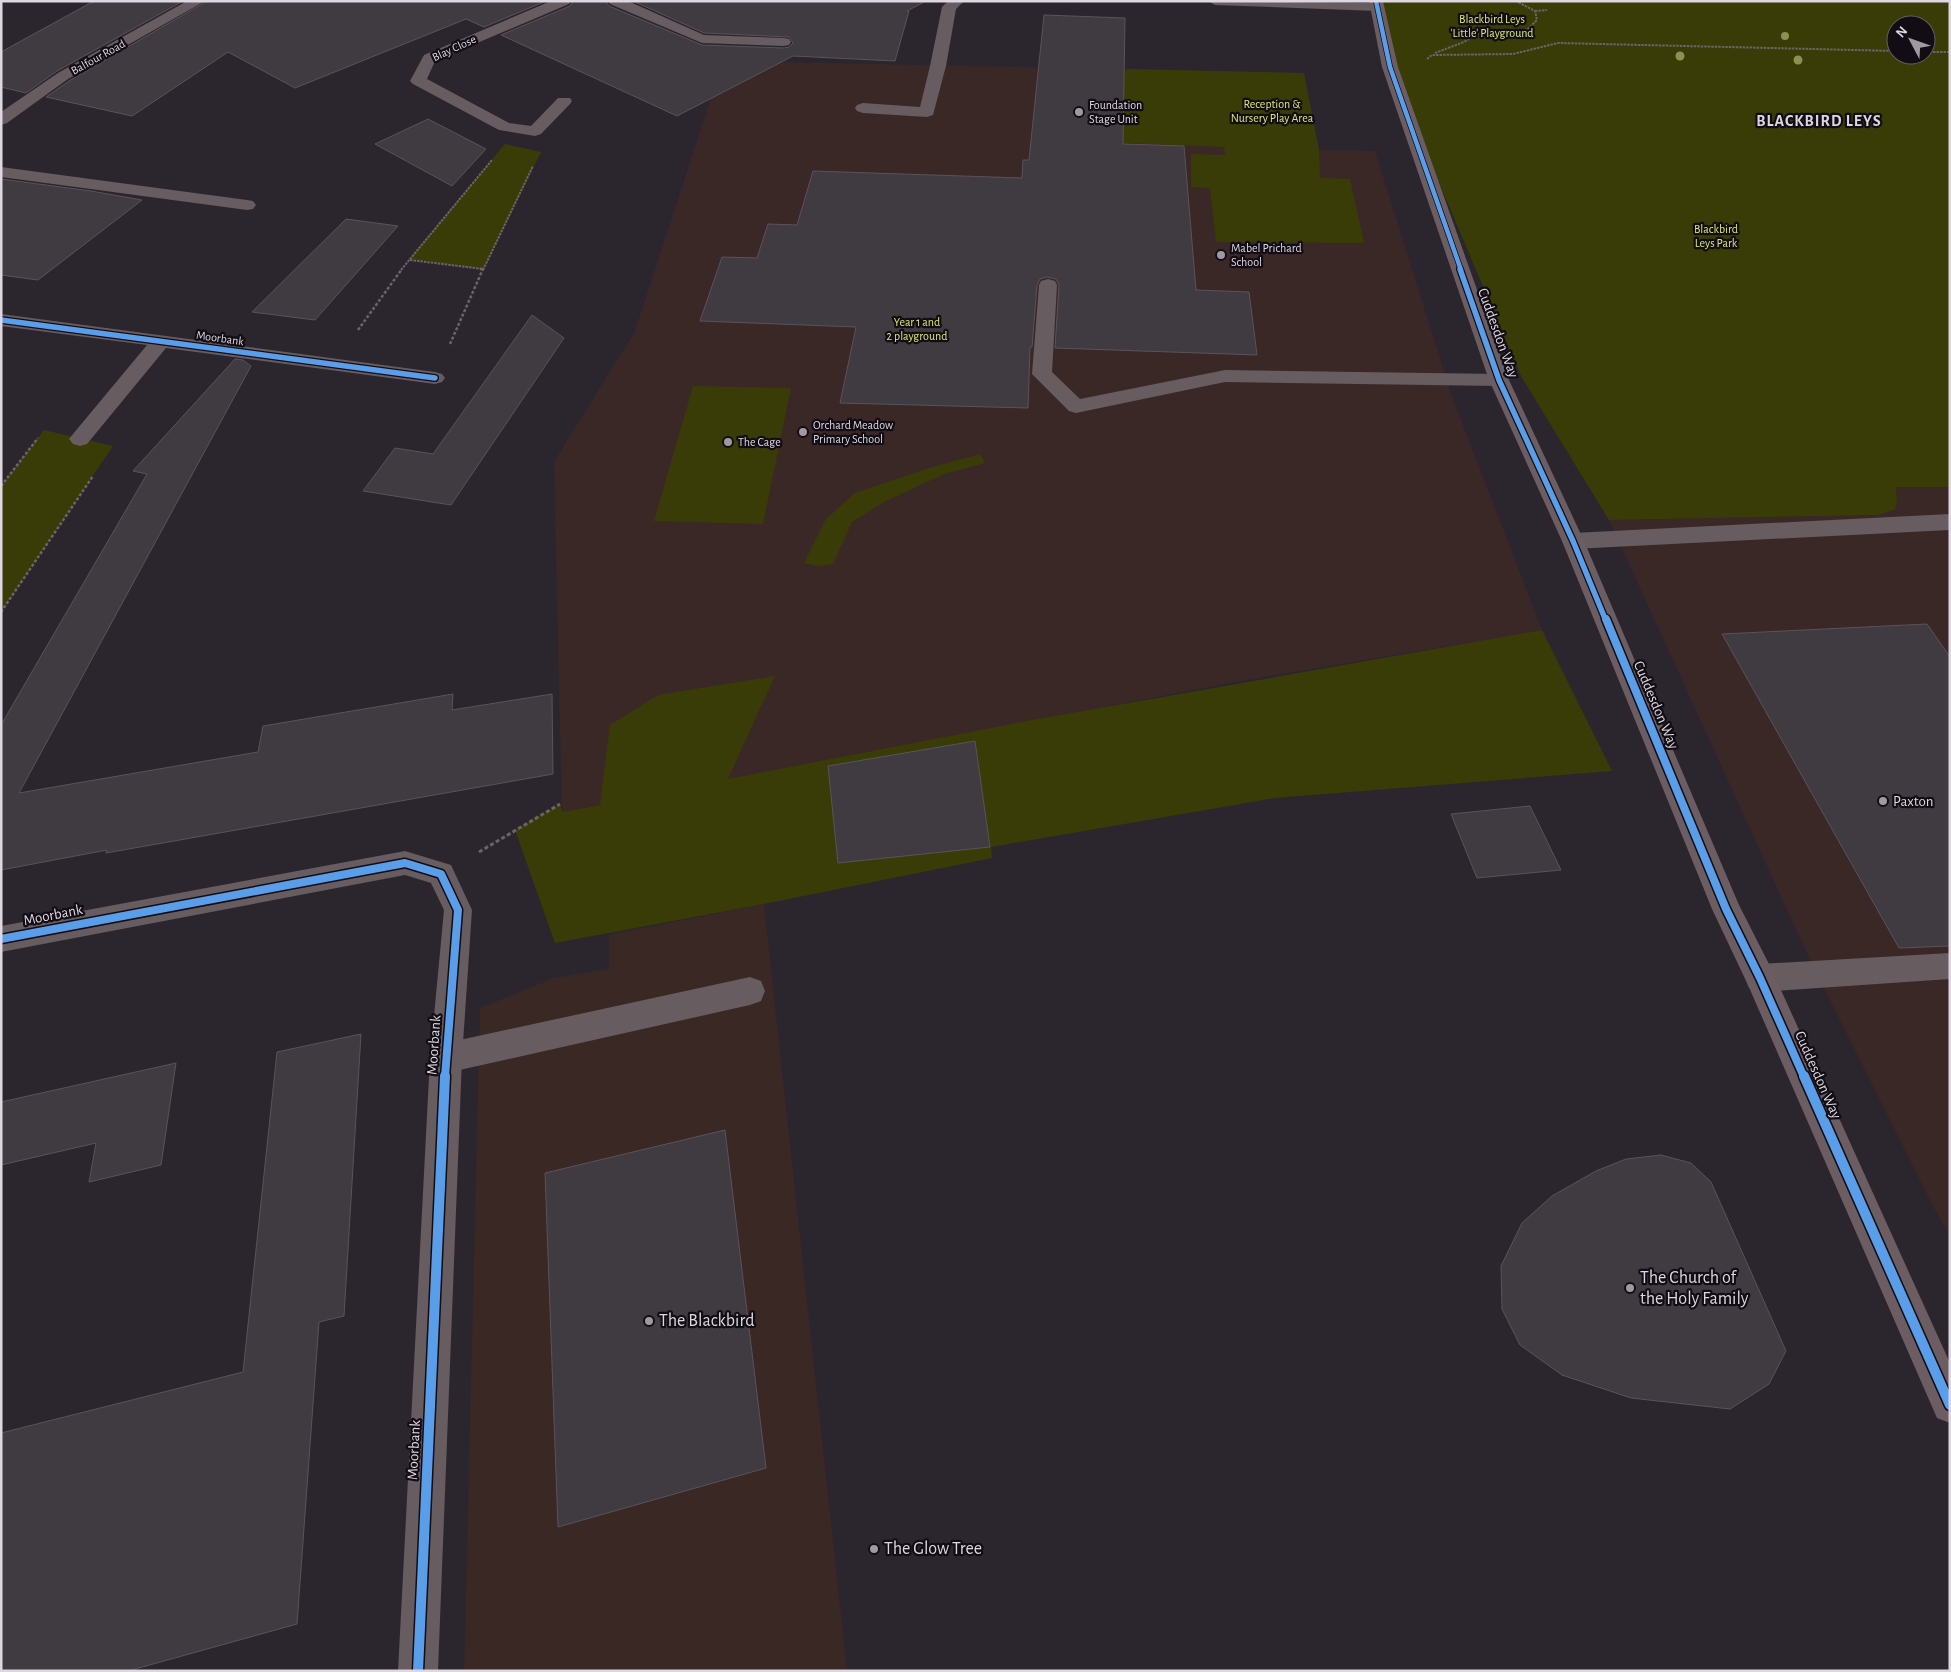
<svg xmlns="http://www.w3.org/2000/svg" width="1951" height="1672" font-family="'Alegreya Sans',sans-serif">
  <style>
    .commercial { fill: #392824 }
    .education { fill: #3a2827 }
    .green { fill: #393c06; fill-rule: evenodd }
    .building { fill: #403b41; stroke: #5a5359 }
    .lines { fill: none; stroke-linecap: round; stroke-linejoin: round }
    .path-far2 { stroke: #6c6367; stroke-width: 2; stroke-dasharray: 2.5 1; stroke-linecap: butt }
    .path-far1 { stroke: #6c6367; stroke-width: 2.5; stroke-dasharray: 3 2; stroke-linecap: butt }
    .path { stroke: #6c6367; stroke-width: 3; stroke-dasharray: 4 2.5; stroke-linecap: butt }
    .lane { fill: #675c5f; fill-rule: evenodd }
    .street { fill: #675c5f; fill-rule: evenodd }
    .secondary { fill: #6b5d62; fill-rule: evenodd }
    .cycleway-far3-casing { stroke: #120d14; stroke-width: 6 }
    .cycleway-far2-casing { stroke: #120d14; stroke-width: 8 }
    .cycleway-far1-casing { stroke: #120d14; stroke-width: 11 }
    .cycleway-casing { stroke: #120d14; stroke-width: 13 }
    .cycleway-far3 { stroke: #5a9eea; stroke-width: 4.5 }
    .cycleway-far2 { stroke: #5a9eea; stroke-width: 5.5 }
    .cycleway-far1 { stroke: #5a9eea; stroke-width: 8 }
    .cycleway { stroke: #5a9eea; stroke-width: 10 }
    .tree { fill: #8c9153 }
    .poi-dot { fill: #9f99a2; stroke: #120d14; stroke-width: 2 }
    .labels { text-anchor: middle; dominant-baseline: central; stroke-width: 4.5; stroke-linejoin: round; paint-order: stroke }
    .far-park-label { font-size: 12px; fill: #dbe871; stroke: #120d14 }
    .far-street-label { font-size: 12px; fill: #ded7e1; stroke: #120d14 }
    .far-poi-label { font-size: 12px; fill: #ded7e1; stroke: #120d14; text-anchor: start }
    .street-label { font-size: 15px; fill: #ded7e1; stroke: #120d14 }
    .poi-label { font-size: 15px; fill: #ded7e1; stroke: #120d14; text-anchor: start }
    .far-district-label { font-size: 16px; font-weight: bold; letter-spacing: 1px; fill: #ded7e1; stroke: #120d14 }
    .near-poi-label { font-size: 18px; fill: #ded7e1; stroke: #120d14; text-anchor: start }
  </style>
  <rect width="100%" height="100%" fill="#2b262e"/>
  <!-- commercial -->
  <polygon class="commercial" points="764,904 847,1671 464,1671 480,1008 554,978 609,969 609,935"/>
  <!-- education -->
  <g class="education">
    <polygon points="723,61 1304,73 1319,150 1375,151 1452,397 1542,630 1235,682 562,812 554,462 635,331"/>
    <polygon points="1896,487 1950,487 1950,1235 1935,1210 1811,962 1609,520 1878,515 1897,501"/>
  </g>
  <!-- green -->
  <g class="green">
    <path d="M 1376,1 L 1950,1 L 1950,487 L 1896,487 L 1897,501 L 1895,509 L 1878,515 L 1609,520 L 1521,376 L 1390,67 ZM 1896,25 L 1926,25 L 1926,55 L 1896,55 Z"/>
    <polygon points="1127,69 1304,73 1319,150 1320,178 1350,179 1364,243 1216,242 1210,188 1191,187 1191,154 1225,155 1224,147 1123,143 1124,74"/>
    <polygon points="505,144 541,152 483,269 409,259"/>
    <polygon points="693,386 791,388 763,524 654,521"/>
    <polygon points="44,430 113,446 1,612 1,486"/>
    <polygon points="980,454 985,463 944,474 882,503 852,522 833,564 818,566 804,563 826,519 855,493 929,468"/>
    <polygon points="1542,630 1612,771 1275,798 991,847 992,858 764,904 555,943 515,830 560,804 562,812 600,805 610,725 658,695 775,676 728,779 1032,720"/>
  </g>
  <!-- building -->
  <g class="building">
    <polygon points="94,1 183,1 57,71 26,93 1,87 1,52"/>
    <polygon points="207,1 546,1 484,27 466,19 295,88 228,52 132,116 46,97 69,81"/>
    <polygon points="573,1 606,1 609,6 702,45 784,48 789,47 793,43 789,37 704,33 633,1 926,1 907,11 909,11 895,61 793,56 677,116 501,35 570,6"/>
    <polygon points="1044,15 1125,18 1123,144 1184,146 1196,290 1249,292 1257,355 1055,348 1059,285 1056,279 1047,277 1040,279 1037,285 1032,347 1030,347 1028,408 840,403 856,327 700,321 722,257 757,258 768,224 797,225 813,171 1022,178 1023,160 1029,160"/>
    <polygon points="428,119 486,149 452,186 375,144"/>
    <polygon points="1,179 91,191 142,200 38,280 1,275"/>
    <polygon points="346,219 398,226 315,320 252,312"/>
    <polygon points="532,315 564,338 451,505 363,491 395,448 433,454"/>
    <polygon points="235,359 243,360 251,366 19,793 258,752 263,726 453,694 452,710 552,694 553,774 106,853 107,850 1,870 1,725 147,474 133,471"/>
    <polygon points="1927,624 1950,657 1950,946 1899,948 1722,634"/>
    <polygon points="975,741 990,847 838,863 828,766"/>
    <polygon points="1530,806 1561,870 1477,878 1451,814"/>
    <polygon points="361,1034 344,1316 319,1322 297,1624 128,1671 1,1671 1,1433 243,1372 277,1052"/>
    <polygon points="176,1063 161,1165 89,1182 96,1143 1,1165 1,1102"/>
    <polygon points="725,1130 766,1468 558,1527 545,1173"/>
    <polygon points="1661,1155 1691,1163 1711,1182 1786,1351 1769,1384 1730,1409 1631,1398 1562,1375 1520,1345 1502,1309 1501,1266 1522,1223 1552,1196 1596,1171 1626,1159"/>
  </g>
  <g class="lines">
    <!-- path-far2 -->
    <g class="path-far2">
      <polyline points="1535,11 1547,10"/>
      <polyline points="1926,52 1950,52"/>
      <polyline points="1435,53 1464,42 1482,31 1507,33 1528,29 1537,20 1535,11 1516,1"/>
      <polyline points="1427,59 1432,55 1513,54 1558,43 1896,51"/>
      <polyline points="410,260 483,269"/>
      <polyline points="401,270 492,160"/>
      <polyline points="483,270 533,166"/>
    </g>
    <!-- path-far1 -->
    <g class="path-far1">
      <polyline points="480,269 483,269"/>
      <polyline points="358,330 402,269"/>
      <polyline points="450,344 483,269"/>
      <polyline points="1,486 38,438"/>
      <polyline points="1,612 93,476"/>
    </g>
    <!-- path -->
    <polyline class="path" points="479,852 560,804"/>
    <!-- lane -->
    <g class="lane">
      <polygon points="608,1 628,1 704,35 784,38 789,39 791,42 789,45 784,46 702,43 610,4"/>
      <polygon points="938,61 943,63 946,66 933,115 927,117 863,113 857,111 855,108 857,105 863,103 920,107 930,66 933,63"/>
      <polygon points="1,167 247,200 253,201 256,205 253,209 247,210 1,177"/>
      <polygon points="1048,279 1055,281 1057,285 1052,372 1080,399 1225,370 1499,374 1506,376 1509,380 1506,384 1499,386 1225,382 1076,413 1069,411 1032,374 1039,285 1041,281"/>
      <polygon points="1950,514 1950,530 1573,549 1565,547 1562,541 1565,535 1573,533"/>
      <polygon points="1950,953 1950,979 1760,992 1749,988 1745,978 1749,968 1760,964"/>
      <polygon points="750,977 761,981 765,991 761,1001 750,1005 446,1073 435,1069 430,1058 435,1047 446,1043"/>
    </g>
    <!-- street -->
    <g class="street">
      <polygon points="187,1 205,1 68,79 7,123 1,125 1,112 58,73"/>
      <polygon points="551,1 571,1 569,4 435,61 427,79 509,123 531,126 558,98 570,98 572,101 570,104 541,134 535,136 499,130 413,84 410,81 424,55"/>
      <polygon points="948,1 964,1 956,9 946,66 943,69 933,69 930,66 942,7"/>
      <polygon points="1208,1 1377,3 1382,4 1384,7 1382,10 1377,11 1215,5"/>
      <polygon points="1,314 435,372 442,374 445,378 442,382 435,384 166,348 87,444 80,446 73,444 69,439 73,434 147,345 1,326"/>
      <polygon points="405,851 451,865 472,910 462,1058 438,1671 398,1671 430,1058 444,910 431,883 405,875 1,952 1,926"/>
    </g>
    <!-- secondary -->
    <polygon class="secondary" points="1369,1 1383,1 1398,67 1509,380 1584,541 1739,905 1771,968 1950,1363 1950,1423 1937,1418 1748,985 1712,909 1562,541 1489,380 1382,67"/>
    <defs>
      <polyline id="cycleway-far3" points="1376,1 1390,67 1461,270"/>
      <g id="cycleway-far2">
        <polyline points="1460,269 1499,380 1573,541 1606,621"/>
        <polyline points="1,320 435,378"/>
      </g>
      <g id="cycleway-far1">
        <polyline points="1606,619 1726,909 1760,978 1804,1077"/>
        <polyline points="1,939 405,863 441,874 458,910 445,1077"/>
      </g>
      <g id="cycleway">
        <polyline points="1804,1076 1950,1405"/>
        <polyline points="418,1671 445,1076"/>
      </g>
    </defs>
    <!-- cycleway-far3 casing -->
    <use href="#cycleway-far3" class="cycleway-far3-casing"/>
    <!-- cycleway-far2 casing -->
    <use href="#cycleway-far2" class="cycleway-far2-casing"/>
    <!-- cycleway-far1 casing -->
    <use href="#cycleway-far1" class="cycleway-far1-casing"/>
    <!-- cycleway casing -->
    <use href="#cycleway" class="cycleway-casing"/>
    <!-- cycleway-far3 -->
    <use href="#cycleway-far3" class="cycleway-far3"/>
    <!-- cycleway-far2 -->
    <use href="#cycleway-far2" class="cycleway-far2"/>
    <!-- cycleway-far1 -->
    <use href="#cycleway-far1" class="cycleway-far1"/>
    <!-- cycleway -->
    <use href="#cycleway" class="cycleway"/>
  </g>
  <!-- trees -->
  <g class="tree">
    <circle cx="1785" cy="36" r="4"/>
    <circle cx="1680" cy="56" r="4.5"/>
    <circle cx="1798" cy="60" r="4.5"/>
  </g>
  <!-- markers -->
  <g class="poi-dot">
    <circle cx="1079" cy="112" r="5"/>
    <circle cx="1221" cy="255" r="5"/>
    <circle cx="803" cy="432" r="5"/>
    <circle cx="728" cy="442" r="5"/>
    <circle cx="1883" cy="801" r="5"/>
    <circle cx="1630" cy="1288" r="5"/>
    <circle cx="649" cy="1321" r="5"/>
    <circle cx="874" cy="1549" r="5"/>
  </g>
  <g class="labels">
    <!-- far-park labels -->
    <g class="far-park-label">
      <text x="1492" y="19">Blackbird Leys<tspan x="1492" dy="14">'Little' Playground</tspan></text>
      <text x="1272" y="104">Reception &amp;<tspan x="1272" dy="14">Nursery Play Area</tspan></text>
      <text x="1716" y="229">Blackbird<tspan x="1716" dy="14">Leys Park</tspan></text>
      <text x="917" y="322">Year 1 and<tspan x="917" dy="14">2 playground</tspan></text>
    </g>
    <!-- far-street labels -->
    <g class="far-street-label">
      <text transform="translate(454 48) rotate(-25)">Blay Close</text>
      <text transform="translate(98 57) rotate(-29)">Balfour Road</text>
      <text transform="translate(220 338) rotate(8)">Moorbank</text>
    </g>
    <!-- far-poi labels -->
    <g class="far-poi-label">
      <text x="1089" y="105">Foundation<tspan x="1089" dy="14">Stage Unit</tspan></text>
      <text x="1231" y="248">Mabel Prichard<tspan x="1231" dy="14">School</tspan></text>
      <text x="813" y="425">Orchard Meadow<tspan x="813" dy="14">Primary School</tspan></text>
      <text x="738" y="442">The Cage</text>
    </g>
    <!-- street labels -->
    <g class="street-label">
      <text transform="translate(1498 333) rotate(70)">Cuddesdon Way</text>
      <text transform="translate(1656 705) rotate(67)">Cuddesdon Way</text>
      <text transform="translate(53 915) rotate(-11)">Moorbank</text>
      <text transform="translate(434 1045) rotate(-86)">Moorbank</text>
      <text transform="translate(1818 1075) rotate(66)">Cuddesdon Way</text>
      <text transform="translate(414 1450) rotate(-87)">Moorbank</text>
    </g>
    <!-- poi labels -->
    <g class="poi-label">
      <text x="1893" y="801">Paxton</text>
    </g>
    <!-- far-district labels -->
    <g class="far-district-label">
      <text x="1819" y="121">BLACKBIRD LEYS</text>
    </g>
    <!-- near-poi labels -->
    <g class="near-poi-label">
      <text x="1640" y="1278">The Church of<tspan x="1640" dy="21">the Holy Family</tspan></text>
      <text x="659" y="1321">The Blackbird</text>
      <text x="884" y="1549">The Glow Tree</text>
    </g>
  </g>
  <!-- border -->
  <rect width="1951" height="1672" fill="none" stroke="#ded7e1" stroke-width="5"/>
  <!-- north arrow -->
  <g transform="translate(1911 40) rotate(311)"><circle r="24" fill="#120d14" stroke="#645e66"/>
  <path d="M0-4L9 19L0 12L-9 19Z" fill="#9f99a2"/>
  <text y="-8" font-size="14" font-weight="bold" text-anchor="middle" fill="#ded7e1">N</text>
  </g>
</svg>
